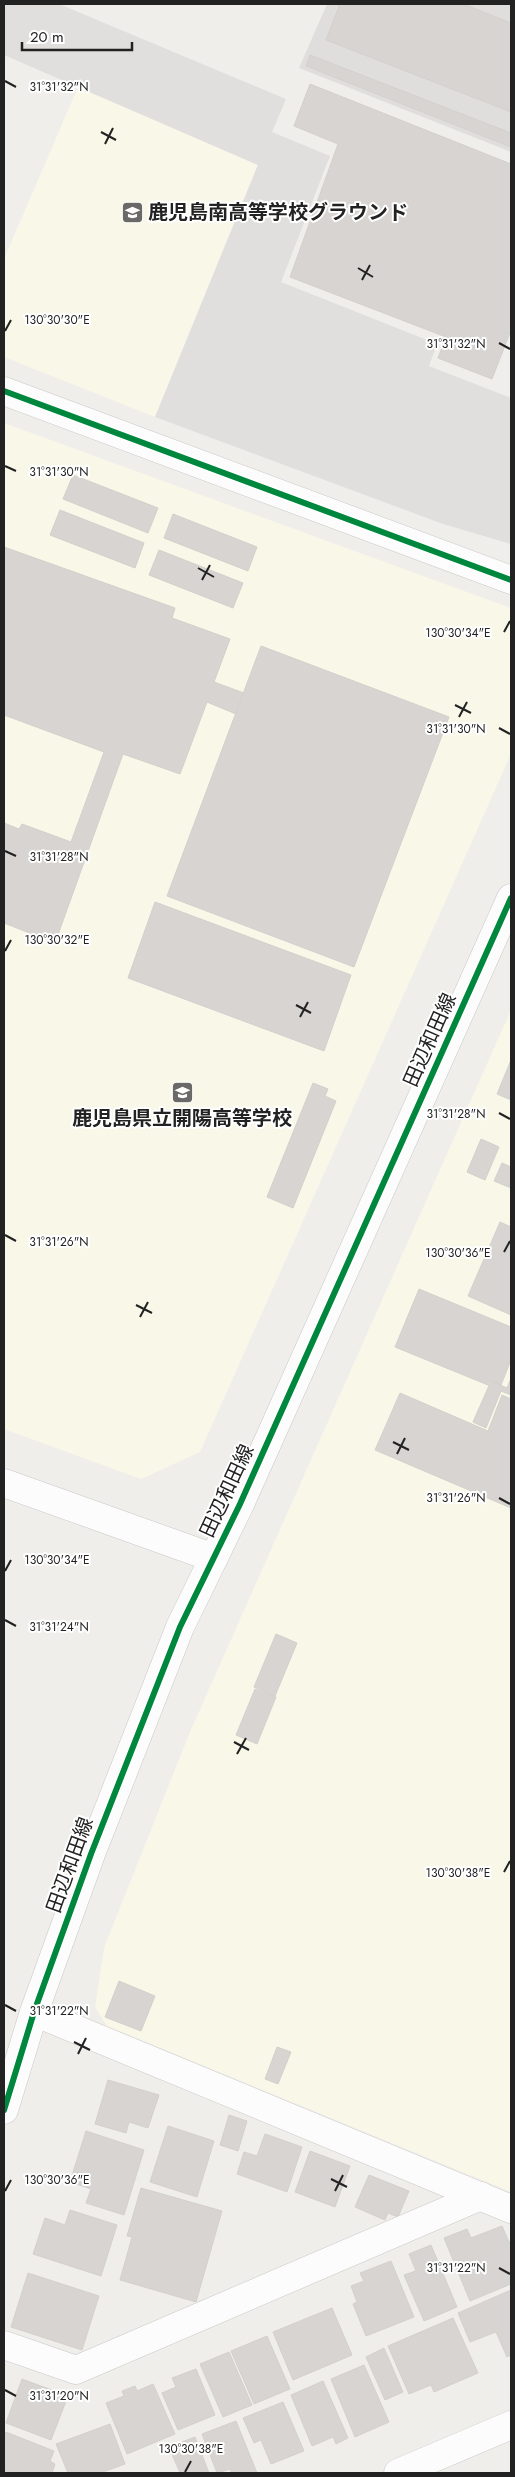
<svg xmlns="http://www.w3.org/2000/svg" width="515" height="2477" font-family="Jost,'Noto Sans JP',sans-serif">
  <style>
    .residential { fill: #dfdedc }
    .education { fill: #f8f7e8 }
    .parking { fill: #e0dfde }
    .building { fill: #d7d4d2; stroke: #d3d0cc }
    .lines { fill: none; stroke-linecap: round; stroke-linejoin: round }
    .minor-casing { stroke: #c9c8c7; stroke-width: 29 }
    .tertiary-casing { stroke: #c9c8c7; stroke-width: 29 }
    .minor { stroke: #fdfcfc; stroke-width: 28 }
    .tertiary { stroke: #fdfcfc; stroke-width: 28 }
    .cycleway-casing { stroke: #fff; stroke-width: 9 }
    .cycleway { stroke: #00873e; stroke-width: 6 }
    .ticks { fill: none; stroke: #222; stroke-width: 2 }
    .labels { text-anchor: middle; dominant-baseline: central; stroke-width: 4; stroke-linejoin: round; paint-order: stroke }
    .poi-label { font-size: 20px; font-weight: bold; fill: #222; stroke: #fff; text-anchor: start }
    .street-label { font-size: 20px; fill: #222; stroke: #fff }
    .ticks-label { font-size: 12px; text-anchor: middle; fill: #222; stroke: #fff; stroke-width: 4; stroke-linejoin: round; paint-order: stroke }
  </style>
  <rect width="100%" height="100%" fill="#f0eeeb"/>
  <!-- residential -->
  <polygon class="residential" points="327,4 511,4 511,152 299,68"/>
  <!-- education -->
  <g class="education">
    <polygon points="78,87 258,164 155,417 4,357 4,259"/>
    <polygon points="4,423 511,608 511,754 200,1452 141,1479 4,1429"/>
    <polygon points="511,1010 511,2192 107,2026 95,2007 104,1948 190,1732"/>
  </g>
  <!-- parking -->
  <polygon class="parking" points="4,4 59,4 286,99 272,132 330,156 281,282 437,344 429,366 511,398 511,544 443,524 155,417 258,165 4,55"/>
  <!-- building -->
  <g class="building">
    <polygon points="340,4 463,4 511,23 511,112 326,40"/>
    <polygon points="310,55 511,133 511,147 306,66"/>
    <polygon points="310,84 511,164 511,330 492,379 438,358 446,337 290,277 338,144 294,126"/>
    <polygon points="73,475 158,508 148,533 63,499"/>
    <polygon points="60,510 144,543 135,568 50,535"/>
    <polygon points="173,514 257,547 248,571 164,538"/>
    <polygon points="4,547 175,608 172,618 230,639 214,682 244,693 236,714 207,702 180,774 123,754 55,943 4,923 4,823 19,829 22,824 71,842 104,752 4,715"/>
    <polygon points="159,550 243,583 233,608 149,575"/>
    <polygon points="261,646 449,717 354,967 167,896"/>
    <polygon points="155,902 351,975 324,1051 128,978"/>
    <polygon points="511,1060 511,1100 497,1094"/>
    <polygon points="313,1083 328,1089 325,1096 336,1101 293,1208 267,1197"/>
    <polygon points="481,1139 499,1147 485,1180 467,1172"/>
    <polygon points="502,1163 511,1167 511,1188 494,1181"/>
    <polygon points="500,1222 511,1227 511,1315 468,1296"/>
    <polygon points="419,1289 511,1327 511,1360 501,1385 490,1380 488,1385 395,1347"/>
    <polygon points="511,1378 511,1395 501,1391 486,1428 473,1422 491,1381 507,1388"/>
    <polygon points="400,1393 488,1431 502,1395 511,1399 511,1508 375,1450"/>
    <polygon points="276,1634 297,1643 275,1696 254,1687"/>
    <polygon points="255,1689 276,1697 257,1744 236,1735"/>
    <polygon points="119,1981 155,1996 141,2031 105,2017"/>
    <polygon points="277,2047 291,2052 278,2084 265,2079"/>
    <polygon points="108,2080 159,2095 148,2128 129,2122 126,2133 95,2124"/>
    <polygon points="229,2115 247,2121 238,2151 220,2145"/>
    <polygon points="168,2126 214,2141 197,2197 150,2182"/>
    <polygon points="86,2131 144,2150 124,2215 86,2203 91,2189 70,2182"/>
    <polygon points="265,2134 302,2147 287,2192 237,2174 244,2152 257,2156"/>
    <polygon points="310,2151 350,2166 335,2207 295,2192"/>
    <polygon points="369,2175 409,2191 398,2217 388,2213 385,2220 355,2207"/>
    <polygon points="141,2188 222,2211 196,2302 120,2280 132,2237 127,2236"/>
    <polygon points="70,2210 117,2225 101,2276 33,2254 45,2218 65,2225"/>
    <polygon points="502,2226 509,2242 511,2242 511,2284 470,2301 444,2238 467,2229 471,2238"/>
    <polygon points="431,2245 457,2307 424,2321 404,2275 416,2271 409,2254"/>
    <polygon points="391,2261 414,2317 366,2336 353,2304 357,2302 351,2286 364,2281 360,2273"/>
    <polygon points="28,2273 99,2296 82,2350 11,2327"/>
    <polygon points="511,2290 511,2355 507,2357 496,2332 470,2342 458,2313"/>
    <polygon points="332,2308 352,2355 293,2380 273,2332"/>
    <polygon points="453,2318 478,2373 434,2392 431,2385 409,2394 388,2346"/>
    <polygon points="267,2336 290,2389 254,2404 231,2351"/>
    <polygon points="384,2348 403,2392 385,2400 366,2357"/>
    <polygon points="229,2352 252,2405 223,2417 200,2364"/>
    <polygon points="364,2365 389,2422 355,2437 331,2379"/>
    <polygon points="196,2369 215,2415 178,2430 162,2393 176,2387 172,2378"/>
    <polygon points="22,2379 68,2396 51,2440 6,2423"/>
    <polygon points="323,2381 348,2438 336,2444 333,2437 312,2446 291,2395"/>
    <polygon points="153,2384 175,2434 127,2454 106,2403 124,2396 122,2391 135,2386 137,2391"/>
    <polygon points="283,2402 304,2451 271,2464 261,2440 254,2443 243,2418"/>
    <polygon points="236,2421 257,2473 232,2473 230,2469 217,2473 202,2434"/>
    <polygon points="110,2424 125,2464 100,2473 68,2473 56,2444"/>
    <polygon points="6,2432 54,2451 50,2461 55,2464 52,2473 11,2473 4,2471 4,2438"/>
    <polygon points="195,2437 209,2473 180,2473 169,2447"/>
  </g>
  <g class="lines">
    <defs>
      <g id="minor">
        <polyline points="34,2012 511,2209"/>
        <polyline points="4,2345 76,2370 481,2196"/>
      </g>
      <g id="tertiary">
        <polyline points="4,391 511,580"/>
        <polyline points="4,1483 214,1558"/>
        <polyline points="4,2110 34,2012 91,1854 180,1627 240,1504 511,898"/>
        <polyline points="398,2473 511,2425"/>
      </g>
    </defs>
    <!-- minor casing -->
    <use href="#minor" class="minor-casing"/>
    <!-- tertiary casing -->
    <use href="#tertiary" class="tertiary-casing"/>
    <!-- minor -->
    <use href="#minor" class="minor"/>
    <!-- tertiary -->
    <use href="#tertiary" class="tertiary"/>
    <defs>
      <g id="cycleway">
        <polyline points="4,391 511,580"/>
        <polyline points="4,2110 34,2012 91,1854 180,1627 240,1504 511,898"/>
      </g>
    </defs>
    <!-- cycleway casing -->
    <use href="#cycleway" class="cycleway-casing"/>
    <!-- cycleway -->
    <use href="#cycleway" class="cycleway"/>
  </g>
  <!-- ticks -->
  <path class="ticks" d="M 5,81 L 16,87M 101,132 L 116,140M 105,144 L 113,128M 358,268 L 373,277M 362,280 L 370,265M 5,331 L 11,320M 499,343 L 510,349M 5,466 L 16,471M 198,568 L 214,577M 202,580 L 210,565M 504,632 L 510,621M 455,705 L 471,713M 459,717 L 467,702M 499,728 L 510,734M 5,851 L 16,856M 5,951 L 11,940M 296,1005 L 311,1013M 300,1017 L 308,1002M 499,1113 L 510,1119M 5,1235 L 16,1241M 504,1252 L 510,1241M 136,1305 L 152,1313M 140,1317 L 148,1302M 393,1442 L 409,1450M 397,1454 L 405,1438M 499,1498 L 510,1504M 5,1571 L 11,1560M 5,1620 L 16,1626M 234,1742 L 249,1750M 237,1754 L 246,1738M 504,1872 L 510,1861M 5,2005 L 16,2011M 74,2042 L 90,2050M 78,2054 L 86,2038M 331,2179 L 347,2187M 5,2191 L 11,2180M 335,2191 L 343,2175M 499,2268 L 510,2274M 5,2390 L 16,2396M 185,2472 L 191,2461"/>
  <!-- icons -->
  <defs>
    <symbol id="school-square" viewBox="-11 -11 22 22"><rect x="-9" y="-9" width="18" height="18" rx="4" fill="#6a6968" stroke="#fff"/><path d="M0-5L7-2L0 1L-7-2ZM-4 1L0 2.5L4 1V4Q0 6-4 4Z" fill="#fff"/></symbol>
  </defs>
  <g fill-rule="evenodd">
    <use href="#school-square" x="120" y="200" width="25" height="25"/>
    <use href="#school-square" x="170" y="1080" width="25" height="25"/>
  </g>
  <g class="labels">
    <!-- poi labels -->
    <g class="poi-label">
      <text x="148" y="212">鹿児島南高等学校グラウンド</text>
      <text x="182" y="1118" text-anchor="middle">鹿児島県立開陽高等学校</text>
    </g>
    <!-- street labels -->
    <g class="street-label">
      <text transform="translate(430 1040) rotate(-66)">田辺和田線</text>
      <text transform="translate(227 1491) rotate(-65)">田辺和田線</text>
      <text transform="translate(70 1865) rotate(-70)">田辺和田線</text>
    </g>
  </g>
  <g class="ticks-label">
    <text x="59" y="91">31°31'32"N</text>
    <text x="57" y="324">130°30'30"E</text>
    <text x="456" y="348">31°31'32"N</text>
    <text x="59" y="476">31°31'30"N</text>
    <text x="458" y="637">130°30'34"E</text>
    <text x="456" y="733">31°31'30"N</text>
    <text x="59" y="861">31°31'28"N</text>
    <text x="57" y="944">130°30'32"E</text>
    <text x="456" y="1118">31°31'28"N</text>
    <text x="59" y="1246">31°31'26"N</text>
    <text x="458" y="1257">130°30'36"E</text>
    <text x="456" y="1502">31°31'26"N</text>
    <text x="57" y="1564">130°30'34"E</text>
    <text x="59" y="1631">31°31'24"N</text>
    <text x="458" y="1877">130°30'38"E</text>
    <text x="59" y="2015">31°31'22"N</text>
    <text x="57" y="2184">130°30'36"E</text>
    <text x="456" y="2272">31°31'22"N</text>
    <text x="59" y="2400">31°31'20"N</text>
    <text x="191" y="2453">130°30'38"E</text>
  </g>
  <!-- border -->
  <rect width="515" height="2477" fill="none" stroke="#222222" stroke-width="10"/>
  <!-- scale -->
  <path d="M22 42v8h110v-8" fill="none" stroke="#222222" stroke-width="2.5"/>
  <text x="30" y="42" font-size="15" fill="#222222" stroke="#ffffff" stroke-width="4" paint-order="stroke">20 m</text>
</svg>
